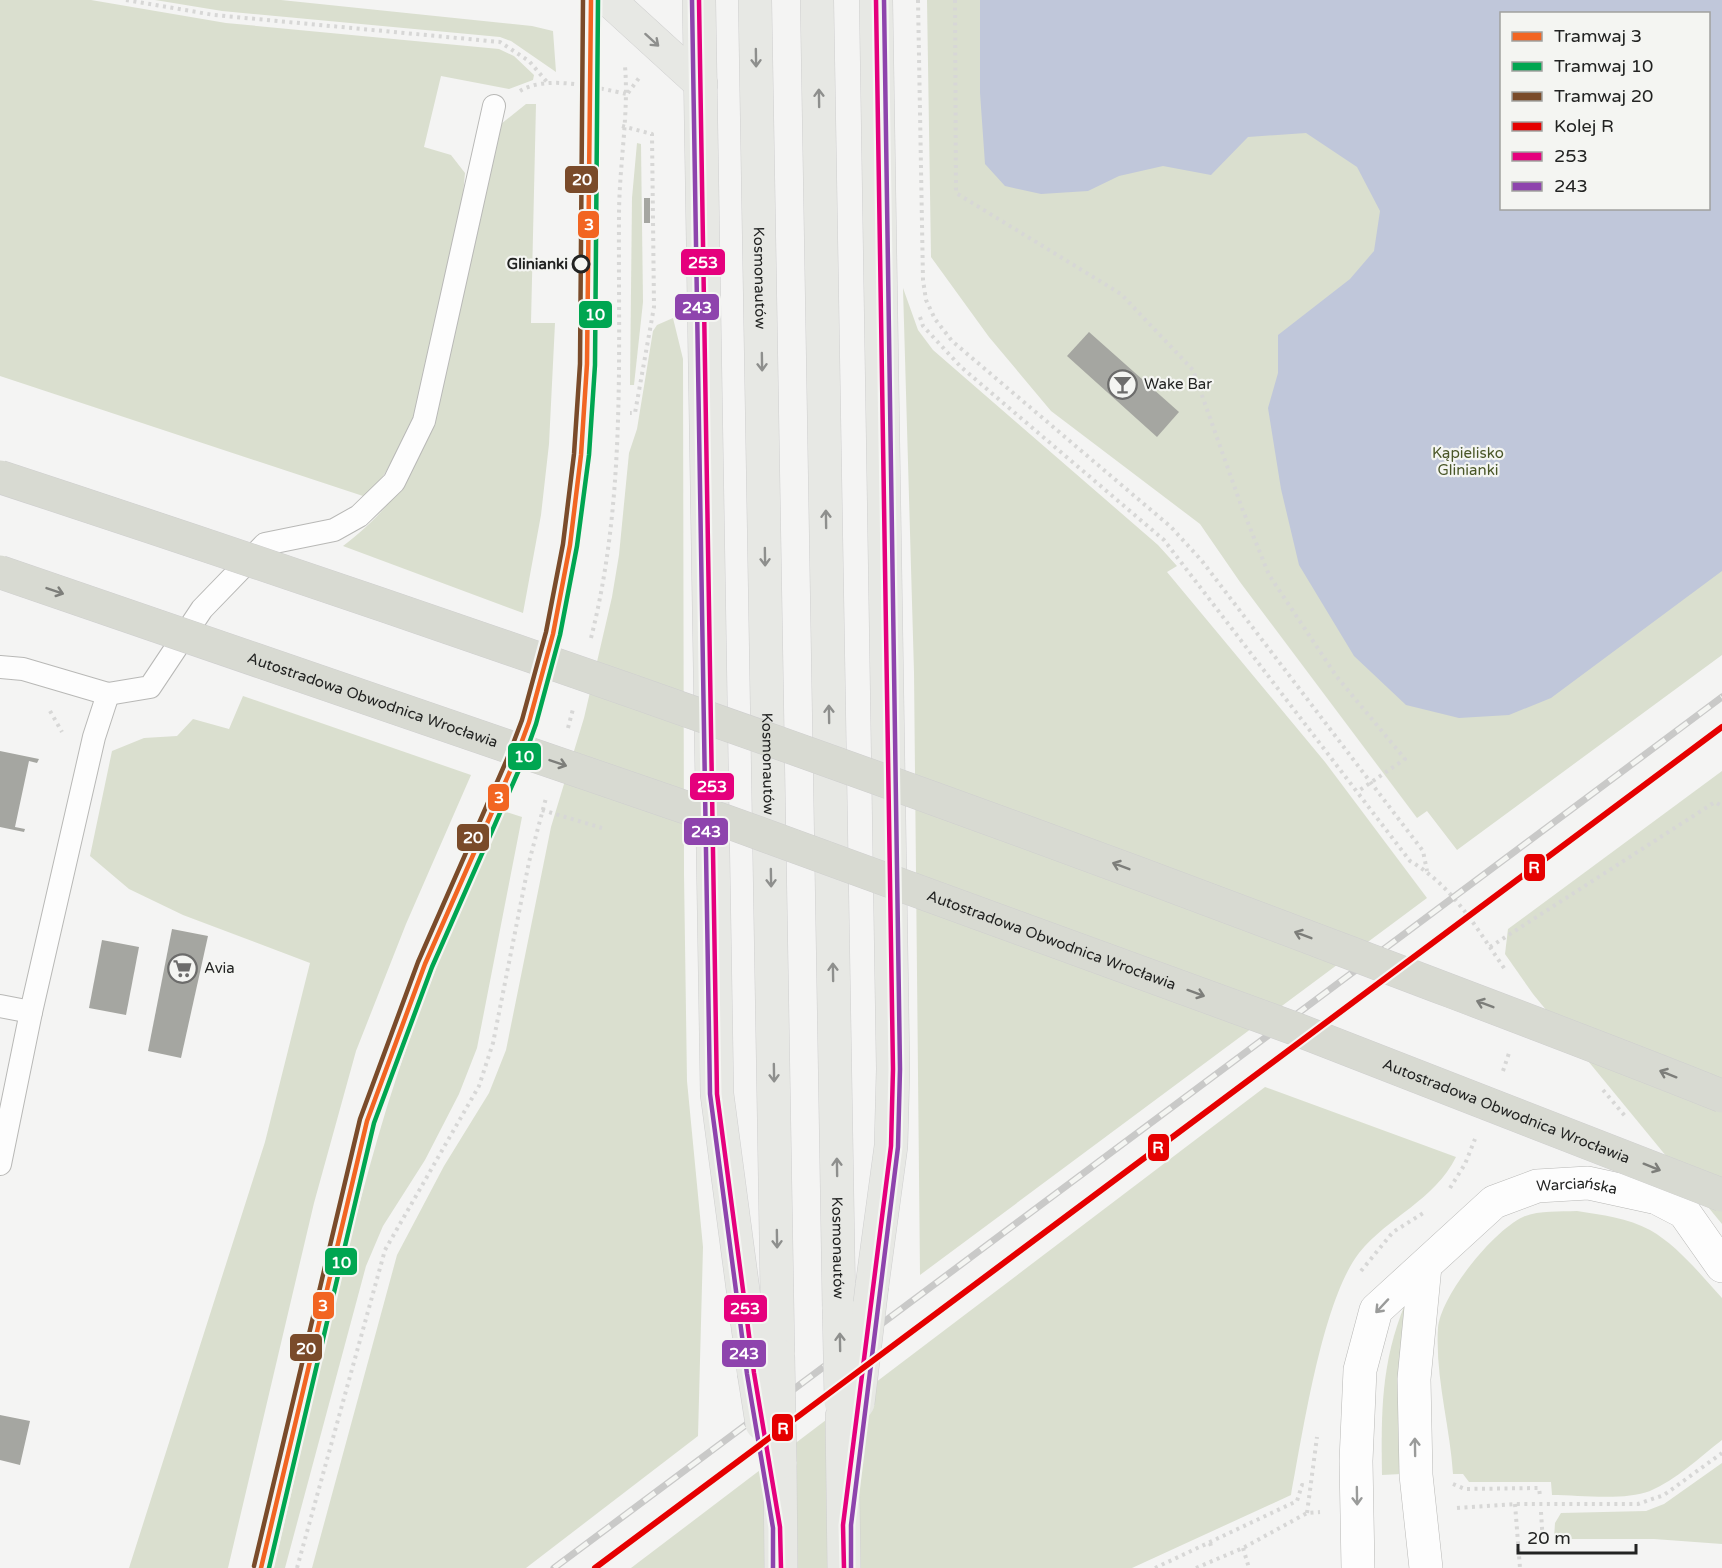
<svg xmlns="http://www.w3.org/2000/svg" width="1722" height="1568" font-family="'Varela Round',sans-serif">
  <style>
    .green { fill: #dadfcf; fill-rule: evenodd }
    .water { fill: #c0c7da; fill-rule: evenodd }
    .building { fill: #a5a6a1 }
    .lines { fill: none; stroke-linecap: round; stroke-linejoin: round }
    .lane-casing { stroke: #b8b8b6; stroke-width: 24 }
    .street-casing { stroke: #b8b8b6; stroke-width: 34 }
    .primary-casing { stroke: #cfcfcf; stroke-width: 34 }
    .path { stroke: #d7d7d6; stroke-width: 4; stroke-dasharray: 3 4.5; stroke-linecap: butt }
    .lane { stroke: #fdfdfd; stroke-width: 22 }
    .street { stroke: #fdfdfd; stroke-width: 33 }
    .primary { stroke: #e7e8e4; stroke-width: 33 }
    .rail-casing { stroke: #c9c9c8; stroke-width: 7 }
    .rail { stroke: #f4f5f2; stroke-width: 4.5; stroke-dasharray: 14; stroke-linecap: butt }
    .primary-bridge-casing { stroke: #cfcfcf; stroke-width: 34; stroke-linecap: butt }
    .highway-bridge-casing { stroke: #cfcfcf; stroke-width: 34; stroke-linecap: butt }
    .primary-bridge { stroke: #e7e8e4; stroke-width: 33 }
    .highway-bridge { stroke: #d8dad2; stroke-width: 33 }
    .bus-1-casing { stroke: #f4f5f2; stroke-width: 9 }
    .bus-2-casing { stroke: #f4f5f2; stroke-width: 9 }
    .bus-1 { stroke: #e5007d; stroke-width: 4.5 }
    .bus-2 { stroke: #8e44ad; stroke-width: 4.5 }
    .rail-1-casing { stroke: #f4f5f2; stroke-width: 10 }
    .rail-1 { stroke: #e50000; stroke-width: 6 }
    .tram-1-casing { stroke: #f4f5f2; stroke-width: 9 }
    .tram-2-casing { stroke: #f4f5f2; stroke-width: 9 }
    .tram-3-casing { stroke: #f4f5f2; stroke-width: 9 }
    .tram-1 { stroke: #f26522; stroke-width: 4.5 }
    .tram-2 { stroke: #00a651; stroke-width: 4.5 }
    .tram-3 { stroke: #7a4b2a; stroke-width: 4.5 }
    .oneway { stroke: #8e8f8d }
    .oneway2 { stroke: #7d7e7a }
    .oneway3 { stroke: #9a9b9a }
    .stop-dot { fill: #f4f5f2; stroke: #222322; stroke-width: 3 }
    .labels { text-anchor: middle; dominant-baseline: central; stroke-width: 4.5; stroke-linejoin: round; paint-order: stroke }
    .stop-label { font-size: 15px; font-weight: bold; fill: #222322; stroke: #f4f5f2; text-anchor: end }
    .street-label { font-size: 15px; fill: #222322; stroke: #f4f5f2 }
    .poi-label { font-size: 15px; fill: #222322; stroke: #f4f5f2; text-anchor: start }
    .park-label { font-size: 15px; fill: #495627; stroke: #f4f5f2 }
    .line-badge { stroke: #f4f5f2; stroke-width: 2 }
    .badge-label { font-size: 16px; text-anchor: middle; font-weight: bold; fill: #fff }
  </style>
  <rect width="100%" height="100%" fill="#f4f4f3"/>
  <!-- green -->
  <g class="green">
    <polygon points="0,0 91,0 226,23 499,49 514,56 534,75 533,80 509,89 441,76 424,147 451,155 465,173 462,206 411,429 382,478 366,497 0,376"/>
    <polygon points="155,0 281,0 532,26 553,31 556,72 511,41 500,37 222,11"/>
    <path d="M 927,0 L 1722,0 L 1722,655 L 1457,850 L 1427,811 L 1417,818 L 1240,582 L 1200,524 L 1051,411 L 989,337 L 931,257 ZM 1502,14 L 1708,14 L 1708,208 L 1502,208 Z"/>
    <path d="M 526,104 L 536,104 L 531,323 L 555,323 L 549,444 L 541,515 L 523,613 L 343,546 C 393,508 413,474 436,416 L 501,124 Z"/>
    <polygon points="637,143 641,144 643,302 634,385 630,385 632,198"/>
    <polygon points="903,288 918,330 933,350 1158,545 1177,566 1167,572 1325,762 1427,898 920,1275 914,672"/>
    <polygon points="673,318 683,359 684,874 687,1081 703,1247 698,1436 526,1568 312,1568 397,1255 444,1166 489,1093 506,1050 551,827 584,718 612,597 619,555 629,453 637,429 653,331 657,325"/>
    <polygon points="243,696 471,775 406,924 356,1051 314,1203 228,1568 129,1568 265,1142 310,963 183,915 129,889 90,856 112,751 144,738 177,736 193,719 229,729"/>
    <polygon points="1722,771 1722,1224 1533,994 1505,954 1508,929"/>
    <path d="M 503,811 L 522,817 L 477,1048 L 459,1094 L 425,1160 L 383,1226 L 366,1266 L 285,1568 L 274,1568 C 308,1424 337,1278 378,1137 C 410,1025 456,917 503,811 Z"/>
    <path d="M 1265,1087 L 1456,1157 C 1434,1201 1389,1216 1359,1253 C 1322,1301 1303,1432 1291,1495 L 1132,1568 L 631,1568 Z"/>
    <path d="M 1577,1211 C 1602,1215 1628,1218 1650,1230 C 1678,1246 1701,1275 1722,1298 L 1722,1440 C 1700,1457 1676,1480 1650,1491 C 1624,1501 1580,1495 1552,1495 L 1551,1482 L 1469,1482 L 1463,1474 L 1453,1474 C 1450,1426 1435,1377 1438,1328 C 1441,1295 1493,1231 1523,1217 C 1539,1210 1560,1212 1577,1211 Z"/>
    <path d="M 1405,1304 L 1401,1474 L 1382,1475 C 1381,1412 1381,1363 1405,1304 Z"/>
    <polygon points="1722,1463 1722,1544 1654,1539 1554,1539 1555,1523 1561,1513 1646,1511 1664,1504"/>
  </g>
  <!-- water -->
  <path class="water" d="M 980,0 L 1722,0 L 1722,571 L 1551,698 L 1509,715 L 1459,718 L 1406,705 L 1354,656 L 1299,565 L 1281,489 L 1268,408 L 1278,373 L 1278,335 L 1350,279 L 1374,251 L 1380,211 L 1357,167 L 1306,133 L 1248,137 L 1211,175 L 1163,166 L 1119,176 L 1088,191 L 1041,194 L 1005,186 L 985,164 L 980,93 ZM 1502,14 L 1708,14 L 1708,208 L 1502,208 Z"/>
  <!-- building -->
  <g class="building">
    <rect x="644" y="198" width="6" height="25"/>
    <polygon points="1089,332 1179,412 1157,437 1067,356"/>
    <polygon points="0,751 39,759 37,763 29,761 15,827 25,829 24,832 0,827"/>
    <polygon points="172,929 208,936 181,1058 148,1051"/>
    <polygon points="102,940 139,947 126,1015 89,1008"/>
    <polygon points="0,1415 30,1421 20,1465 0,1460"/>
  </g>
  <g class="lines">
    <defs>
      <g id="lane">
        <polyline points="0,667 23,669 108,694 150,687 202,609 265,544 334,530 359,516 394,482 424,421 494,106"/>
        <polyline points="0,1006 31,1012"/>
        <polyline points="0,1164 31,1012 94,737 108,694"/>
      </g>
      <g id="street">
        <polyline points="1425,1266 1414,1379 1416,1475 1426,1568"/>
        <path id="s1" d="M 1358,1568 L 1356,1461 L 1360,1370 L 1376,1310 L 1494,1202 L 1537,1186 L 1588,1183 L 1657,1198 L 1684,1212 L 1722,1266"/>
      </g>
      <g id="primary">
        <polyline points="609,0 701,84"/>
        <polyline points="699,0 717,1094 754,1373"/>
        <path id="s2" d="M 755,0 L 778,1355"/>
        <path id="s3" d="M 817,0 L 839,1309"/>
        <polyline points="872,1286 891,1146 893,1069 876,0"/>
        <polyline points="842,1416 844,1568"/>
        <polyline points="780,1462 781,1568"/>
      </g>
    </defs>
    <!-- lane casing -->
    <use href="#lane" class="lane-casing"/>
    <!-- street casing -->
    <use href="#street" class="street-casing"/>
    <!-- primary casing -->
    <use href="#primary" class="primary-casing"/>
    <!-- path -->
    <g class="path">
      <polyline points="126,0 214,15 500,42 529,61 547,82"/>
      <polyline points="918,0 923,280 926,300 935,319 952,341 1171,527 1202,561 1423,851 1427,871"/>
      <polyline points="955,0 956,193 1121,294 1193,370 1242,508 1269,575 1337,677 1405,759 1357,792"/>
      <path d="M 520,91 C 547,74 597,88 627,94"/>
      <polyline points="628,93 639,78"/>
      <polyline points="622,126 652,134 654,307 635,413 630,413"/>
      <path d="M 920,317 L 923,326 L 961,367 L 1164,540 L 1410,861 C 1454,887 1477,929 1506,971"/>
      <path d="M 591,638 C 626,500 618,356 619,216 C 619,166 629,115 625,66"/>
      <polyline points="50,711 62,732"/>
      <polyline points="568,728 573,709"/>
      <polyline points="542,810 602,828"/>
      <polyline points="1490,947 1715,802 1722,806"/>
      <polyline points="1503,1071 1509,1053"/>
      <polyline points="1603,1090 1625,1116"/>
      <polyline points="1450,1188 1465,1164 1475,1139"/>
      <polyline points="1361,1271 1393,1232 1425,1212"/>
      <polyline points="1453,1484 1465,1489 1539,1488 1540,1496"/>
      <polyline points="1515,1504 1520,1568"/>
      <polyline points="1457,1508 1515,1504 1638,1504 1664,1495 1722,1453"/>
      <polyline points="1541,1512 1543,1544"/>
      <polyline points="1307,1513 1317,1437"/>
      <polyline points="1210,1543 1212,1549"/>
      <polyline points="1243,1548 1249,1568"/>
      <polyline points="297,1568 385,1250 479,1086 493,1043 529,862 546,798"/>
      <polyline points="1155,1568 1297,1501 1302,1485 1306,1486"/>
      <polyline points="1196,1568 1243,1548 1307,1513 1320,1512"/>
    </g>
    <!-- lane -->
    <use href="#lane" class="lane"/>
    <!-- street -->
    <use href="#street" class="street"/>
    <!-- primary -->
    <use href="#primary" class="primary"/>
    <defs>
      <polyline id="rail" points="554,1568 1722,697"/>
    </defs>
    <!-- rail casing -->
    <use href="#rail" class="rail-casing"/>
    <!-- rail -->
    <use href="#rail" class="rail"/>
    <defs>
      <g id="primary-bridge">
        <polyline points="839,1309 841,1402"/>
        <polyline points="778,1355 780,1462"/>
        <polyline points="754,1373 762,1424"/>
        <polyline points="858,1403 872,1286"/>
      </g>
      <g id="highway-bridge">
        <path d="M 0,477 C 454,626 906,784 1353,954 C 1476,1001 1600,1047 1722,1096"/>
        <path id="s4" d="M 0,572 L 728,822 L 1293,1028 L 1722,1195"/>
      </g>
    </defs>
    <!-- primary-bridge casing -->
    <use href="#primary-bridge" class="primary-bridge-casing"/>
    <!-- highway-bridge casing -->
    <use href="#highway-bridge" class="highway-bridge-casing"/>
    <!-- primary-bridge -->
    <use href="#primary-bridge" class="primary-bridge"/>
    <!-- highway-bridge -->
    <use href="#highway-bridge" class="highway-bridge"/>
    <defs>
      <g id="bus-1">
        <polyline points="699,0 717,1094 754,1373 780,1527 781,1568"/>
        <polyline points="844,1568 843,1525 891,1146 893,1069 876,0"/>
      </g>
      <g id="bus-2">
        <polyline points="692,0 710,1094 747,1374 773,1528 773,1568"/>
        <polyline points="851,1568 851,1525 898,1147 900,1069 884,0"/>
      </g>
    </defs>
    <!-- bus-1 casing -->
    <use href="#bus-1" class="bus-1-casing"/>
    <!-- bus-2 casing -->
    <use href="#bus-2" class="bus-2-casing"/>
    <!-- bus-1 -->
    <use href="#bus-1" class="bus-1"/>
    <!-- bus-2 -->
    <use href="#bus-2" class="bus-2"/>
    <defs>
      <polyline id="rail-1" points="595,1568 1722,727"/>
    </defs>
    <!-- rail-1 casing -->
    <use href="#rail-1" class="rail-1-casing"/>
    <!-- rail-1 -->
    <use href="#rail-1" class="rail-1"/>
    <defs>
      <polyline id="tram-1" points="261,1568 367,1121 425,964 515,760 529,722 553,634 570,545 581,455 587,364 591,0"/>
      <polyline id="tram-2" points="269,1568 374,1123 432,967 522,763 536,724 560,635 577,546 589,455 595,365 598,0"/>
      <polyline id="tram-3" points="254,1566 360,1119 418,962 508,757 522,720 546,632 563,544 574,454 580,364 583,0"/>
    </defs>
    <!-- tram-1 casing -->
    <use href="#tram-1" class="tram-1-casing"/>
    <!-- tram-2 casing -->
    <use href="#tram-2" class="tram-2-casing"/>
    <!-- tram-3 casing -->
    <use href="#tram-3" class="tram-3-casing"/>
    <!-- tram-1 -->
    <use href="#tram-1" class="tram-1"/>
    <!-- tram-2 -->
    <use href="#tram-2" class="tram-2"/>
    <!-- tram-3 -->
    <use href="#tram-3" class="tram-3"/>
  </g>
  <!-- one-way arrows -->
  <defs><path id="oneway-shaft" d="M-6 0H5M1.5-3L5.5 0L1.5 3" fill="none" stroke-width="1.6" stroke-linecap="round" stroke-linejoin="round" transform="scale(1.5)"/></defs>
  <g class="oneway">
    <use href="#oneway-shaft" transform="translate(652 40) rotate(42)"/>
    <use href="#oneway-shaft" transform="translate(756 58) rotate(89)"/>
    <use href="#oneway-shaft" transform="translate(819 98) rotate(-91)"/>
    <use href="#oneway-shaft" transform="translate(762 362) rotate(89)"/>
    <use href="#oneway-shaft" transform="translate(826 519) rotate(-91)"/>
    <use href="#oneway-shaft" transform="translate(765 557) rotate(89)"/>
    <use href="#oneway-shaft" transform="translate(829 714) rotate(-91)"/>
    <use href="#oneway-shaft" transform="translate(771 878) rotate(89)"/>
    <use href="#oneway-shaft" transform="translate(833 972) rotate(-91)"/>
    <use href="#oneway-shaft" transform="translate(774 1073) rotate(89)"/>
    <use href="#oneway-shaft" transform="translate(837 1167) rotate(-91)"/>
    <use href="#oneway-shaft" transform="translate(777 1239) rotate(89)"/>
    <use href="#oneway-shaft" transform="translate(840 1342) rotate(-91)"/>
  </g>
  <g class="oneway2">
    <use href="#oneway-shaft" transform="translate(55 591) rotate(19)"/>
    <use href="#oneway-shaft" transform="translate(558 763) rotate(19)"/>
    <use href="#oneway-shaft" transform="translate(1121 866) rotate(-159)"/>
    <use href="#oneway-shaft" transform="translate(1303 935) rotate(-159)"/>
    <use href="#oneway-shaft" transform="translate(1196 993) rotate(20)"/>
    <use href="#oneway-shaft" transform="translate(1485 1004) rotate(-159)"/>
    <use href="#oneway-shaft" transform="translate(1668 1074) rotate(-158)"/>
    <use href="#oneway-shaft" transform="translate(1652 1167) rotate(22)"/>
  </g>
  <g class="oneway3">
    <use href="#oneway-shaft" transform="translate(1382 1306) rotate(133)"/>
    <use href="#oneway-shaft" transform="translate(1415 1447) rotate(-91)"/>
    <use href="#oneway-shaft" transform="translate(1357 1496) rotate(89)"/>
  </g>
  <!-- icons -->
  <defs>
    <symbol id="bar-ring" viewBox="-11 -11 22 22"><circle r="9.5" fill="#f4f5f2" stroke="#6c6c6b" stroke-width="1.5"/><path d="M-6-5H6L.8 .8V4.5H3.5V6h-7V4.5H-.8V.8Z" fill="#6c6c6b"/></symbol>
    <symbol id="supermarket-ring" viewBox="-11 -11 22 22"><circle r="9.5" fill="#f4f5f2" stroke="#6c6c6b" stroke-width="1.5"/><path d="M-6-5.5h2.5l.6 2H6L4.5 2H-2.5L-4.4-4H-6ZM-1.5 3.2a1.3 1.3 0 1 0 .1 0ZM3 3.2a1.3 1.3 0 1 0 .1 0Z" fill="#6c6c6b"/></symbol>
  </defs>
  <g fill-rule="evenodd">
    <use href="#bar-ring" x="1106" y="368" width="33" height="33"/>
    <use href="#supermarket-ring" x="166" y="952" width="33" height="33"/>
  </g>
  <!-- markers -->
  <circle class="stop-dot" cx="581" cy="264" r="8"/>
  <g class="labels">
    <!-- stop labels -->
    <g class="stop-label">
      <text x="568" y="264">Glinianki</text>
    </g>
    <!-- street labels -->
    <g class="street-label">
      <text stroke="none"><textPath href="#s2" startOffset="278">Kosmonautów</textPath></text>
      <text stroke="none"><textPath href="#s4" startOffset="394">Autostradowa Obwodnica Wrocławia</textPath></text>
      <text stroke="none"><textPath href="#s2" startOffset="764">Kosmonautów</textPath></text>
      <text stroke="none"><textPath href="#s4" startOffset="1114">Autostradowa Obwodnica Wrocławia</textPath></text>
      <text stroke="none"><textPath href="#s4" startOffset="1600">Autostradowa Obwodnica Wrocławia</textPath></text>
      <text stroke="none"><textPath href="#s1" startOffset="506">Warciańska</textPath></text>
      <text stroke="none"><textPath href="#s3" startOffset="1248">Kosmonautów</textPath></text>
    </g>
    <!-- poi labels -->
    <g class="poi-label">
      <text x="1144" y="384">Wake Bar</text>
      <text x="204" y="968">Avia</text>
    </g>
    <!-- park labels -->
    <g class="park-label">
      <text x="1468" y="453">Kąpielisko<tspan x="1468" dy="17">Glinianki</tspan></text>
    </g>
  </g>
  <g class="line-badge">
    <rect x="564" y="165" width="35" height="29" rx="6" fill="#7a4b2a"/>
    <rect x="577" y="210" width="23" height="29" rx="6" fill="#f26522"/>
    <rect x="680" y="248" width="46" height="28" rx="6" fill="#e5007d"/>
    <rect x="674" y="293" width="46" height="28" rx="6" fill="#8e44ad"/>
    <rect x="578" y="300" width="35" height="29" rx="6" fill="#00a651"/>
    <rect x="507" y="742" width="35" height="29" rx="6" fill="#00a651"/>
    <rect x="689" y="772" width="46" height="29" rx="6" fill="#e5007d"/>
    <rect x="487" y="783" width="23" height="29" rx="6" fill="#f26522"/>
    <rect x="683" y="817" width="46" height="29" rx="6" fill="#8e44ad"/>
    <rect x="456" y="823" width="34" height="29" rx="6" fill="#7a4b2a"/>
    <rect x="1523" y="853" width="23" height="29" rx="6" fill="#e50000"/>
    <rect x="1147" y="1133" width="23" height="29" rx="6" fill="#e50000"/>
    <rect x="324" y="1247" width="34" height="29" rx="6" fill="#00a651"/>
    <rect x="312" y="1291" width="23" height="29" rx="6" fill="#f26522"/>
    <rect x="723" y="1294" width="45" height="29" rx="6" fill="#e5007d"/>
    <rect x="289" y="1333" width="34" height="29" rx="6" fill="#7a4b2a"/>
    <rect x="721" y="1339" width="46" height="29" rx="6" fill="#8e44ad"/>
    <rect x="771" y="1413" width="23" height="29" rx="6" fill="#e50000"/>
  </g>
  <g class="badge-label">
    <text x="582" y="185">20</text>
    <text x="589" y="230">3</text>
    <text x="703" y="268">253</text>
    <text x="697" y="313">243</text>
    <text x="595" y="320">10</text>
    <text x="524" y="762">10</text>
    <text x="712" y="792">253</text>
    <text x="499" y="803">3</text>
    <text x="706" y="837">243</text>
    <text x="473" y="843">20</text>
    <text x="1534" y="873">R</text>
    <text x="1158" y="1153">R</text>
    <text x="341" y="1268">10</text>
    <text x="323" y="1311">3</text>
    <text x="745" y="1314">253</text>
    <text x="306" y="1354">20</text>
    <text x="744" y="1359">243</text>
    <text x="783" y="1434">R</text>
  </g>
  <!-- legend -->
  <rect x="1500" y="12" width="210" height="198" fill="#f4f5f2" stroke="#a0a19f" stroke-width="1.5"/>
  <rect x="1512" y="32" width="30" height="9" fill="#f26522" stroke="#a0a19f" stroke-width="1.5"/>
  <text x="1554" y="42" font-size="18" fill="#222322">Tramwaj 3</text>
  <rect x="1512" y="62" width="30" height="9" fill="#00a651" stroke="#a0a19f" stroke-width="1.5"/>
  <text x="1554" y="72" font-size="18" fill="#222322">Tramwaj 10</text>
  <rect x="1512" y="92" width="30" height="9" fill="#7a4b2a" stroke="#a0a19f" stroke-width="1.5"/>
  <text x="1554" y="102" font-size="18" fill="#222322">Tramwaj 20</text>
  <rect x="1512" y="122" width="30" height="9" fill="#e50000" stroke="#a0a19f" stroke-width="1.5"/>
  <text x="1554" y="132" font-size="18" fill="#222322">Kolej R</text>
  <rect x="1512" y="152" width="30" height="9" fill="#e5007d" stroke="#a0a19f" stroke-width="1.5"/>
  <text x="1554" y="162" font-size="18" fill="#222322">253</text>
  <rect x="1512" y="182" width="30" height="9" fill="#8e44ad" stroke="#a0a19f" stroke-width="1.5"/>
  <text x="1554" y="192" font-size="18" fill="#222322">243</text>
  <!-- scale -->
  <path d="M1518 1544v9h118v-9" fill="none" stroke="#222322" stroke-width="3"/>
  <text x="1527" y="1544" font-size="18" fill="#222322" stroke="#f4f5f2" stroke-width="4.5" paint-order="stroke">20 m</text>
</svg>
